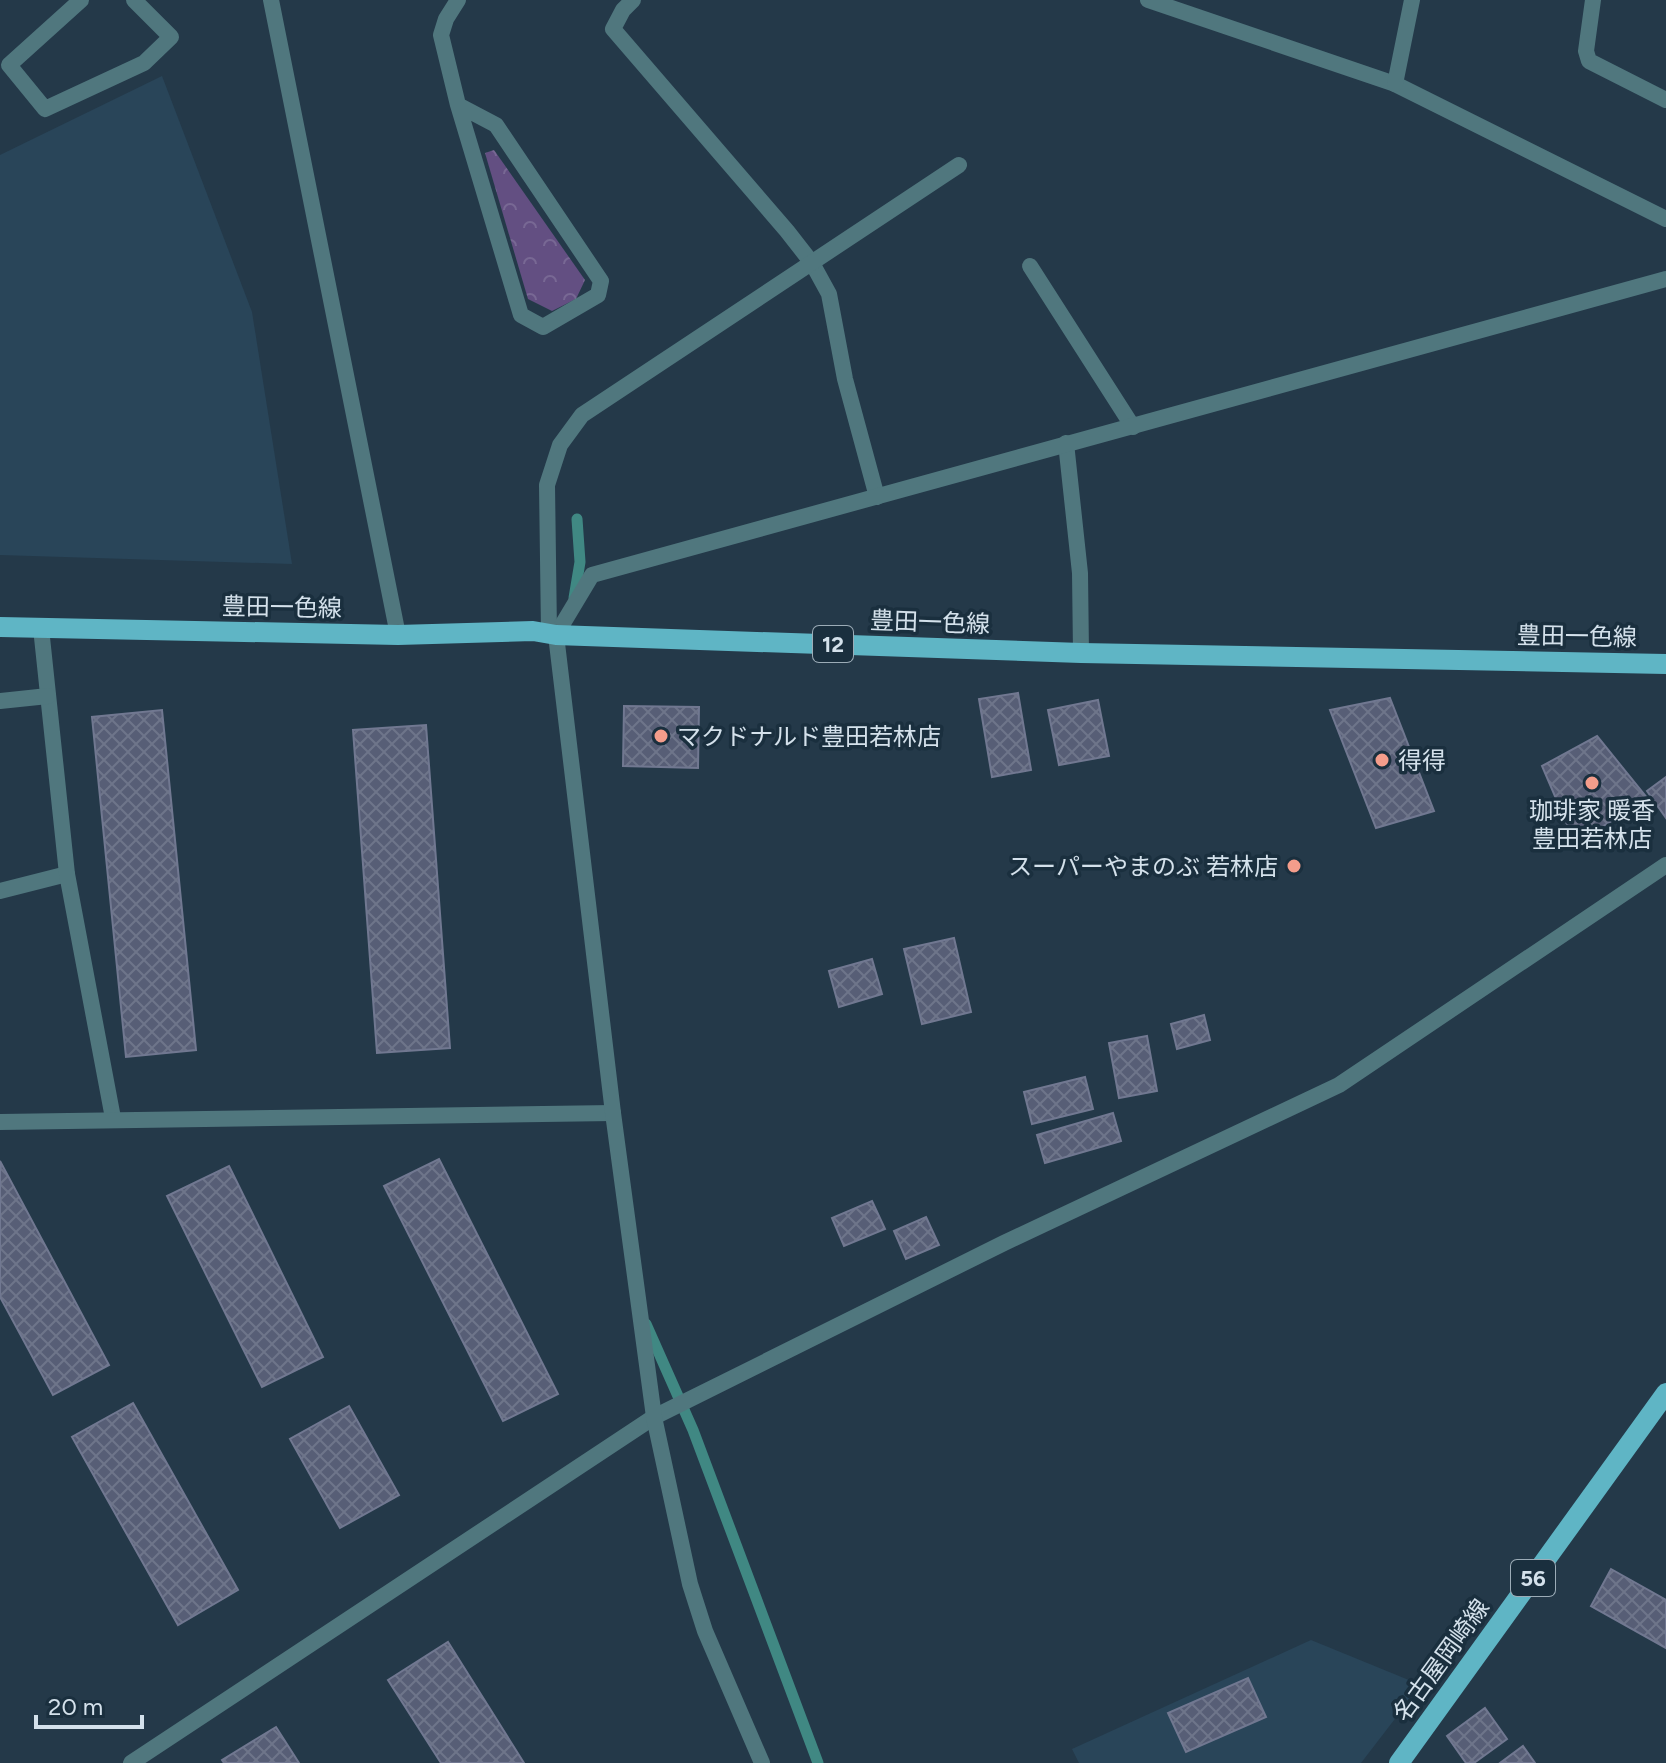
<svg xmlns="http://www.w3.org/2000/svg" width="1666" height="1763" font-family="Figtree,'Noto Sans JP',sans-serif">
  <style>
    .built { fill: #294559 }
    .park { fill: url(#park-crowns) }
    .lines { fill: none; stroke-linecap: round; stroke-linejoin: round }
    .stream { stroke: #408883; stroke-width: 11 }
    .building { fill: url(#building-cross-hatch); stroke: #717891; stroke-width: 2 }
    .pedestrian { stroke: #50777e; stroke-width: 16 }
    .minor { stroke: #50777e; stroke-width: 16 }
    .tertiary { stroke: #50777e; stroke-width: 16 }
    .primary { stroke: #5fb5c5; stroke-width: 20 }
    .poi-dot { fill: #f49d8b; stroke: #1a2f3e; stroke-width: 3 }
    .labels { text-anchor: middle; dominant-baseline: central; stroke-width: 7; stroke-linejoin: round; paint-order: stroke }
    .shield { fill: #1a2f3e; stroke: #9cacb7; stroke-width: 2 }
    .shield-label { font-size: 22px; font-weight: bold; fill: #d4e1eb }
    .street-label { font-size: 24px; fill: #d4e1eb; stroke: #1a2f3e }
    .poi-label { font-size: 24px; fill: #d4e1eb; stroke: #1a2f3e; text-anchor: start }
  </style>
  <defs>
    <pattern id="park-crowns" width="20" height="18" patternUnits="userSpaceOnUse" patternTransform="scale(2)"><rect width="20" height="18" fill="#634f82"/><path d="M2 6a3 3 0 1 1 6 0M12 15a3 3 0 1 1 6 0" fill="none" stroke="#786894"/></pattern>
    <pattern id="building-cross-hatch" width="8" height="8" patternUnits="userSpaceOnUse" patternTransform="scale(2)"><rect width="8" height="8" fill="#575e76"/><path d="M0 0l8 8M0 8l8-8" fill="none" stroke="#6e758a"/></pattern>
  </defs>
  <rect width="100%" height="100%" fill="#243949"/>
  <!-- built -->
  <g class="built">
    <polygon points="162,76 252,312 292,564 0,555 0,155"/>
    <polygon points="1311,1640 1421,1685 1361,1763 1079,1763 1072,1749"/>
  </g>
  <!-- park -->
  <polygon class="park" points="494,150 585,280 576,299 552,311 528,299 485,153"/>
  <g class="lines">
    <!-- stream -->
    <g class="stream">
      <polyline points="574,598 580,562 577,519"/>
      <polyline points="646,1324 693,1430 818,1763"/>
    </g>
  </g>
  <!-- building -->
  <g class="building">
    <polygon points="1018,693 1031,770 992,777 979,699"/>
    <polygon points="1390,698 1434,811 1376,828 1330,710"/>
    <polygon points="1098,700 1109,756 1059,765 1048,710"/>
    <polygon points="624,706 699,707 698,768 623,766"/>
    <polygon points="162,710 196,1050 126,1057 92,717"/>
    <polygon points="426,725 450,1048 377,1053 353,730"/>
    <polygon points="1597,736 1648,799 1575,843 1542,766"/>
    <polygon points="1666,777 1666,818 1647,791"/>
    <polygon points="954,938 971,1012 922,1024 904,949"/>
    <polygon points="872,959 882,994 839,1007 829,971"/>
    <polygon points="1204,1015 1210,1040 1177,1049 1171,1024"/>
    <polygon points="1147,1036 1157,1091 1119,1098 1109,1043"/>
    <polygon points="1085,1077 1093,1109 1032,1124 1024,1092"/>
    <polygon points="1113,1113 1121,1141 1045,1163 1037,1135"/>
    <polygon points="439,1159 558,1394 503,1421 384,1186"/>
    <polygon points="0,1161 109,1365 53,1395 0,1297"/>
    <polygon points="229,1166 323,1357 262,1387 167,1196"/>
    <polygon points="872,1201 885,1229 844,1246 832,1218"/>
    <polygon points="926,1217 939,1245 906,1259 894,1231"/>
    <polygon points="133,1403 238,1590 178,1625 72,1437"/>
    <polygon points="349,1406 399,1495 340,1528 290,1439"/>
    <polygon points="1611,1569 1666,1600 1666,1648 1591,1606"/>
    <polygon points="448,1642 524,1763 441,1763 388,1680"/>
    <polygon points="1248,1678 1266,1717 1186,1752 1168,1713"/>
    <polygon points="1485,1708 1507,1739 1474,1763 1466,1763 1447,1736"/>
    <polygon points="276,1727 299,1763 224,1763 222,1760"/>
    <polygon points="1523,1746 1535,1763 1500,1763"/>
  </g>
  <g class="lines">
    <!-- pedestrian -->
    <polyline class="pedestrian" points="0,891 67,874"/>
    <!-- minor -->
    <g class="minor">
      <polyline points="81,0 9,65 45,109 144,63 171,37 134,0"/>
      <polyline points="271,0 398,635"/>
      <polyline points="458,0 446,19 441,35 458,105 521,315 543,327 598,295 601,281 496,125 458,105"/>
      <polyline points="633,0 623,10 613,29 787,231 812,263 829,294 845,379 877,497"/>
      <polyline points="1148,0 1395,84 1666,219"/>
      <polyline points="1593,0 1586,51 1589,61 1666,100"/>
      <polyline points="1395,84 1412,0"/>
      <polyline points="1030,266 1133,427"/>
      <polyline points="1066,443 1080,573 1081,653"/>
      <polyline points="41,628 67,874 113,1118"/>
      <polyline points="549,633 547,485 560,445 582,415 959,165"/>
      <polyline points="556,635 592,575 1666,279"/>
      <polyline points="0,701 48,696"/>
      <polyline points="0,1122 613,1113"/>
      <polyline points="131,1763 654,1417 1004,1243 1339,1085 1666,865"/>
    </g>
    <!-- tertiary -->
    <polyline class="tertiary" points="556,635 613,1113 654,1417 690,1584 705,1631 762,1763"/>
    <!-- primary -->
    <g class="primary">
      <polyline points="0,627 398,635 533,631 556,635 1081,653 1666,664"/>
      <polyline points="1399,1763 1666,1393"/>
    </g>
  </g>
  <!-- markers -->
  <g class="poi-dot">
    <circle cx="661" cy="736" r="8"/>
    <circle cx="1382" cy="760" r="8"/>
    <circle cx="1592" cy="783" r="8"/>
    <circle cx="1294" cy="866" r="8"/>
  </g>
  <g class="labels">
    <!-- shield labels -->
    <g class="shield">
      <rect x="813" y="626" width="40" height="36" rx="6"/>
      <rect x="1511" y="1560" width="44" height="36" rx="6"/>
    </g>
    <g class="shield-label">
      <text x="833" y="644">12</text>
      <text x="1533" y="1578">56</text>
    </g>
    <!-- street labels -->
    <g class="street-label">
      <text transform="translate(282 607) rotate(1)">豊田一色線</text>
      <text transform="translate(930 622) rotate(2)">豊田一色線</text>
      <text transform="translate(1577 636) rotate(1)">豊田一色線</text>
      <text transform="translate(1441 1660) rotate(-54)">名古屋岡崎線</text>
    </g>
    <!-- poi labels -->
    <g class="poi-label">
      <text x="677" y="736">マクドナルド豊田若林店</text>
      <text x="1398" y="760">得得</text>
      <text x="1592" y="810" text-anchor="middle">珈琲家 暖香<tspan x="1592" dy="28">豊田若林店</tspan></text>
      <text x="1278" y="866" text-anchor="end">スーパーやまのぶ 若林店</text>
    </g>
  </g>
  <!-- scale -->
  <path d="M36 1715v12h106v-12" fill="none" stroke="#d4e1eb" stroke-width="4"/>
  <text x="48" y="1715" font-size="24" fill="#d4e1eb" stroke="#1a2f3e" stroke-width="6" paint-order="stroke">20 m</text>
</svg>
